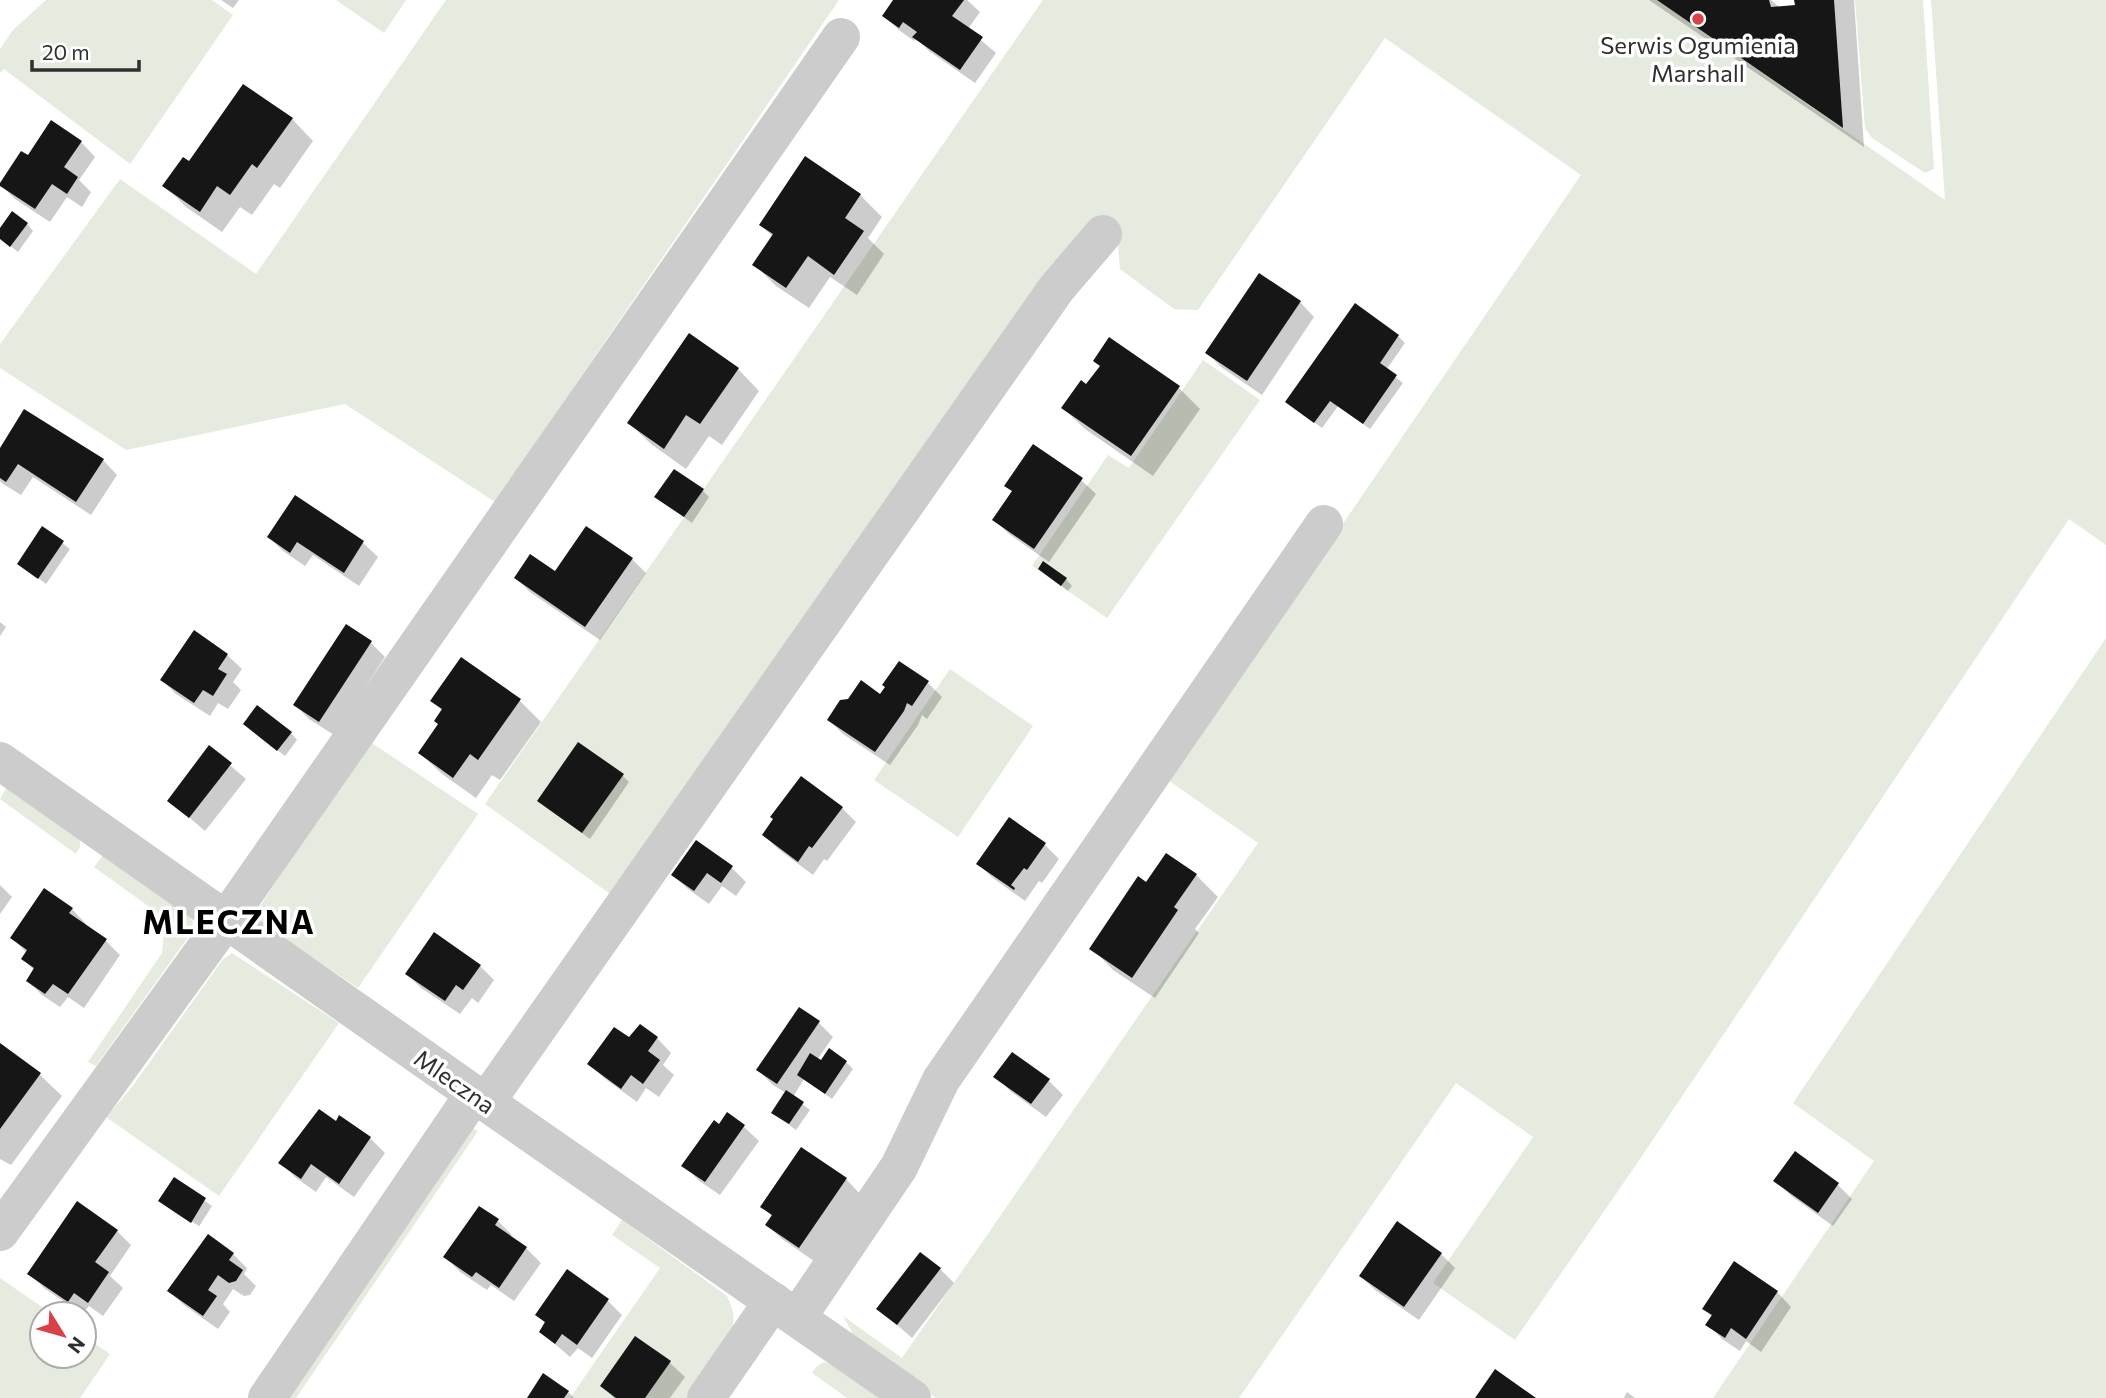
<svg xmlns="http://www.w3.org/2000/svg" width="2106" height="1398" font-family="Commissioner,sans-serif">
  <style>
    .green { fill: #e5ebde }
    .shadow { fill: #0003 }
    .building { fill: #161616 }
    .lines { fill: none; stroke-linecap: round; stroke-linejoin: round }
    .street { stroke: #ccc; stroke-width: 38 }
    .poi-dot { fill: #d74147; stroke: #fff; stroke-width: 2.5 }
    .labels { text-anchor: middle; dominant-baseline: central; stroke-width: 7; stroke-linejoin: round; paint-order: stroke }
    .poi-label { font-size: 24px; fill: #2f2f2f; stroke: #fff }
    .street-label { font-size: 24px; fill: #2f2f2f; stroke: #fff }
    .district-label { font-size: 32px; font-weight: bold; letter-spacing: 2px; fill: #000; stroke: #fff }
  </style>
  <rect width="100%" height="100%" fill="#fff"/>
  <!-- green -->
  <g class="green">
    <polygon points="46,0 212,0 233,15 130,164 4,69 0,73 0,49 13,30"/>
    <polygon points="336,0 406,0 384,33"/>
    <polygon points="446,0 839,0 495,502 345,404 126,450 0,368 0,344 120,179 256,274"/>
    <polygon points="1043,0 1657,0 1945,200 1931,0 2106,0 2106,545 2069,519 1638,1162 1515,1340 1433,1283 1533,1137 1456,1083 1239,1398 936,1398 894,1369 854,1336 843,1316 902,1358 1258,843 1168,780 1581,175 1385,38 1198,310 1174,309 1120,269 1118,245 1094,225 613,896 485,804"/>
    <polygon points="1855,0 1923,0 1934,169 1925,173 1872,138 1865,128"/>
    <polygon points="1203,360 1260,400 1107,618 1032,566 1108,455 1129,468"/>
    <polygon points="2106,638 2106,1398 1713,1398 1874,1161 1793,1103"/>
    <polygon points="950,669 1033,726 958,837 874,780"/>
    <polygon points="369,741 478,814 358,988 255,919 256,912"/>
    <polygon points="7,787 80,840 80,847 76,854 0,799"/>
    <polygon points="103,855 188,914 193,922 191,933 96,1066 88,1062 162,953 165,918 94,867"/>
    <polygon points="232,953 339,1023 219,1196 106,1117 132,1087 223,959"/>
    <polygon points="472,1128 478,1131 296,1398 280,1398"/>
    <path d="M 622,1220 L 727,1296 C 731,1305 735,1314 733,1324 C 726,1351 705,1375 689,1398 L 570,1398 L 660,1268 L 612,1235 Z"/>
    <polygon points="0,1278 52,1314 42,1314 42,1356 84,1356 84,1336 110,1354 80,1398 0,1398"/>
    <polygon points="824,1362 837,1366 882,1398 847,1398 812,1373 817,1366"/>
  </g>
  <!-- shadow -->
  <g class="shadow">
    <polygon points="221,0 239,0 233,8"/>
    <polygon points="895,0 967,0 980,12 968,29 996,53 975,83 929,51 916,38 914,41 899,30 884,16"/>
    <polygon points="1649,0 1771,0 1780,8 1797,7 1796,0 1854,0 1864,147"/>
    <polygon points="292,119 313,141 280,188 274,184 252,215 240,207 222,232 186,207 165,186 189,163"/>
    <polygon points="81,142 95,157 79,180 91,192 82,207 67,197 50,222 15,199 1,185 28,158"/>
    <polygon points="806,159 860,195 882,217 868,238 884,254 857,295 830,277 809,308 776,286 754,264 773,237 761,225"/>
    <polygon points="27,224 33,231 18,252 0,238 0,231"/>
    <polygon points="1300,302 1314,317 1262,395 1221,367 1207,353"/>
    <polygon points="1398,336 1405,343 1386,370 1403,383 1370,429 1338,406 1322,428 1287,402"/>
    <polygon points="738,369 759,391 722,445 709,436 686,469 651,444 629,423"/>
    <polygon points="1087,387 1179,388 1200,409 1153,476 1085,429 1063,408"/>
    <polygon points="0,451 103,460 117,475 91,515 33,477 21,495 3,484 0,481"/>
    <polygon points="1081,480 1096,494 1049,562 1009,534 995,520 1014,493 1006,485"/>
    <polygon points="702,490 709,497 692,523 656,497"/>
    <polygon points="296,498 363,543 378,557 359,586 313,555 305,566 283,551 269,537"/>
    <polygon points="43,528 70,549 46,584 19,563"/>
    <polygon points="632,559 646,573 600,640 530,592 516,578 555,574"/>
    <polygon points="1040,569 1066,579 1072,586 1068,591"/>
    <polygon points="0,622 6,627 0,636"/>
    <polygon points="371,643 385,657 334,735 309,719 295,705"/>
    <polygon points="227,655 242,669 233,682 241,690 228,709 218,703 210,716 176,694 162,680"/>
    <polygon points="900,663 928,683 942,697 927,719 922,715 918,725 890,765 843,734 829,720 881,696"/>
    <polygon points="519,700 541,722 500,780 492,775 476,798 442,774 420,753 440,724 443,711 432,701"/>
    <polygon points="252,730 291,733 297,740 285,756"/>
    <polygon points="210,748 246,779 205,831 169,800"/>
    <polygon points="623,776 629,782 590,839 546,807"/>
    <polygon points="842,808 856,822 827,861 824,859 813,875 778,849 764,835"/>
    <polygon points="1009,820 1045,845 1059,859 1042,883 1039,881 1025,901 993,878 978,864"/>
    <polygon points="732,868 746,882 736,896 722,886 709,904 688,889 673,875"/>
    <polygon points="1196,875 1218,897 1195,929 1199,933 1155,998 1113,970 1092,948 1147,884"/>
    <polygon points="0,885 12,897 0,914"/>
    <polygon points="45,890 72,909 86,924 85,926 106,941 120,955 84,1008 68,997 60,1007 42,995 28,981 35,971 23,959 27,953 12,938"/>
    <polygon points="480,966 494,980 478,1003 472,998 460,1014 421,988 407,974"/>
    <polygon points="818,1022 833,1037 817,1060 821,1062 846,1062 853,1069 832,1099 804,1079 793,1097 810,1110 796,1130 773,1113 786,1093 773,1085 758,1070"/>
    <polygon points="657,1038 671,1053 663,1065 674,1075 659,1097 646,1088 637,1102 604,1078 590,1064 630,1040"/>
    <polygon points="0,1045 40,1075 62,1096 11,1165 0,1159"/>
    <polygon points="996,1076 1049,1081 1063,1095 1046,1117 1010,1091"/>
    <polygon points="727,1115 744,1127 759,1141 720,1195 698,1180 684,1165"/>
    <polygon points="340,1117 370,1138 385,1153 354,1197 326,1177 316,1192 295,1177 281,1163 336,1123"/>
    <polygon points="174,1179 212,1206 198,1228 199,1226 160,1201"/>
    <polygon points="846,1179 860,1194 814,1261 782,1239 767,1225 773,1217 763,1207"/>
    <polygon points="1776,1180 1838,1185 1852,1199 1833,1226 1790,1195"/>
    <polygon points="498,1221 512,1235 510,1237 526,1248 541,1263 514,1301 491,1285 487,1290 460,1272 446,1257"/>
    <polygon points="117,1231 131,1245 110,1276 123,1288 103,1316 89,1306 82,1314 44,1288 30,1274"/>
    <polygon points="233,1254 247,1268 244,1274 256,1286 250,1295 244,1296 233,1289 223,1304 230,1312 218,1329 184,1305 169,1291"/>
    <polygon points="1441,1254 1455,1268 1419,1320 1375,1290 1361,1276"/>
    <polygon points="940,1269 954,1283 912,1338 879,1309"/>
    <polygon points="567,1271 608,1301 622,1315 592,1358 578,1348 570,1357 541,1332 546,1324 537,1315"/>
    <polygon points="1777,1292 1791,1307 1761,1352 1746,1341 1740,1351 1722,1339 1708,1324 1712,1317 1704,1308"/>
    <polygon points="635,1338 670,1363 685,1377 670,1398 614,1398 602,1386"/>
    <polygon points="568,1392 574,1398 529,1398"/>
    <polygon points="1627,1392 1635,1398 1624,1398"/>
  </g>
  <!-- building -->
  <g class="building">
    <polygon points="893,0 964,0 952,16 983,37 960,70 912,37 917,32 903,22 899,28 882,16"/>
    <polygon points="1657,0 1769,0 1771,7 1795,5 1794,0 1834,0 1843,128"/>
    <polygon points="243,84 293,118 257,168 252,164 230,195 217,186 200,212 162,186 183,157 189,161"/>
    <polygon points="51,120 82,141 64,167 78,177 67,194 52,184 35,209 0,186 0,183 21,151 28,155"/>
    <polygon points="805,156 861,194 845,218 864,231 834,275 808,256 786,288 752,265 773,234 759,225"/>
    <polygon points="12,211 28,223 10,247 0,239 0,228"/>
    <polygon points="1259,273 1301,301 1247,381 1205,353"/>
    <polygon points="1355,303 1399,335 1380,363 1397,375 1363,424 1330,401 1314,423 1285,402"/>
    <polygon points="689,333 739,368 700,424 686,415 664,449 627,423"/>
    <polygon points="1109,337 1180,386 1131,456 1061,408 1081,380 1086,384 1100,366 1093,361"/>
    <polygon points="24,409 104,459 76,502 18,464 6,482 0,478 0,448"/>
    <polygon points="1033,444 1083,478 1034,549 992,520 1012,491 1004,486"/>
    <polygon points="674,469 704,489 684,517 654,497"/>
    <polygon points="295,495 364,541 344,573 297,542 290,553 267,537"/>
    <polygon points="42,526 64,541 38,579 17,564"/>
    <polygon points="586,526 633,558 585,627 514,578 530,554 555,571"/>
    <polygon points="1043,561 1067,578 1061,586 1038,569"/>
    <polygon points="346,624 372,641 319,722 293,705"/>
    <polygon points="194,630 228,654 218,669 227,674 213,696 203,690 194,703 160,680"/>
    <polygon points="461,657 521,699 478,760 470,754 453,778 418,753 438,724 434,721 442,709 430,701"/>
    <polygon points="899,661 929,681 912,706 907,703 904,711 875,752 827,720 840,700 848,699 861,680 880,694 885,687 882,685"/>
    <polygon points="257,705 292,732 277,751 243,724"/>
    <polygon points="578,742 624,774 582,833 537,801"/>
    <polygon points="209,745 232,763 189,818 167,801"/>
    <polygon points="801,776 843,807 812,848 809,846 798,862 762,835 773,819 770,817"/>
    <polygon points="1009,817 1046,843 1027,870 1024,868 1011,885 1015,888 1014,890 976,864"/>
    <polygon points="696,840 733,866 721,883 707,873 694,891 671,875"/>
    <polygon points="1166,853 1197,874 1174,907 1178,910 1132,978 1089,949 1138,876 1146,882"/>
    <polygon points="44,888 73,908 69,913 107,939 68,994 53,984 45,994 26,981 34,968 21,959 27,950 10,938"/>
    <polygon points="434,932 481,965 463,990 456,985 445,1001 405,974"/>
    <polygon points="799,1007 820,1021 777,1084 756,1070"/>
    <polygon points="640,1024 658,1037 648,1051 660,1060 643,1084 631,1075 621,1089 587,1064 614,1027 629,1037"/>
    <polygon points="0,1043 41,1073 0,1129"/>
    <polygon points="829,1048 847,1061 825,1094 797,1075 810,1053 821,1060"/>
    <polygon points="1012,1052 1050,1079 1031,1104 993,1077"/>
    <polygon points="786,1090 804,1102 789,1124 771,1113"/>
    <polygon points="319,1109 336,1121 339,1115 371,1137 339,1184 311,1164 301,1179 278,1163"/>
    <polygon points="727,1112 745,1125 705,1182 681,1166 714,1120 719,1124"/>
    <polygon points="801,1147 847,1178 799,1248 765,1225 772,1215 760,1207"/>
    <polygon points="1795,1151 1839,1183 1818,1213 1773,1181"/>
    <polygon points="174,1177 206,1198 191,1223 158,1201"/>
    <polygon points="77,1201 118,1230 95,1262 109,1272 88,1303 74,1293 68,1302 27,1274"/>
    <polygon points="479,1206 499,1219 495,1225 527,1247 499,1288 476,1272 472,1277 443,1257"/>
    <polygon points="1397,1221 1442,1253 1404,1307 1359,1276"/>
    <polygon points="208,1234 234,1253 229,1260 243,1270 236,1281 229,1283 218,1275 208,1290 217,1296 203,1316 167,1291"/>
    <polygon points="920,1252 941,1268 897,1325 876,1309"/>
    <polygon points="1734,1261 1778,1291 1746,1339 1731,1328 1725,1338 1705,1325 1712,1315 1702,1309"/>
    <polygon points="567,1269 609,1299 577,1345 562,1334 555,1344 539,1332 545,1322 535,1315"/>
    <polygon points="635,1336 671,1361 645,1398 616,1398 600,1386"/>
    <polygon points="1495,1369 1536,1398 1475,1398"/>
    <polygon points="543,1373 569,1391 564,1398 527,1398"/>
  </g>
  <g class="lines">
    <!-- street -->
    <g class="street">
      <polyline points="0,761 474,1094 912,1398"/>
      <polyline points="486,1102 1056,289 1103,234"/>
      <polyline points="0,1232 226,920 841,37"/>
      <polyline points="797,1318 899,1167 941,1080 1324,524"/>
      <polyline points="267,1398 474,1094"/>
      <polyline points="706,1398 773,1301"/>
    </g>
  </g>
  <!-- markers -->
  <circle class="poi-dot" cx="1698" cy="19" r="7"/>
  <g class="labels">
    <!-- poi labels -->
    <g class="poi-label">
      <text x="1698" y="44">Serwis Ogumienia<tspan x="1698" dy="28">Marshall</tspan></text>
    </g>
    <!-- street labels -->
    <g class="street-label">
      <text transform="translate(455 1081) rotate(35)">Mleczna</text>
    </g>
    <!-- district labels -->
    <g class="district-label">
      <text x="229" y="921">MLECZNA</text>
    </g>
  </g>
  <!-- north arrow -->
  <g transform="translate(63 1335) rotate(127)"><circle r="33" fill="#ffffff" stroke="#acacac" stroke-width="2"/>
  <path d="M0-5L12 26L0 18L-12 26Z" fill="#d74147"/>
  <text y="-10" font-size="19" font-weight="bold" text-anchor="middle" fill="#2f2f2f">N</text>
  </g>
  <!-- scale -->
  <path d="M32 60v10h107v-10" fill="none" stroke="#2f2f2f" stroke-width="3.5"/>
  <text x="42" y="60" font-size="21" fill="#2f2f2f" stroke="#ffffff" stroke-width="5" paint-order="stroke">20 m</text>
</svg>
